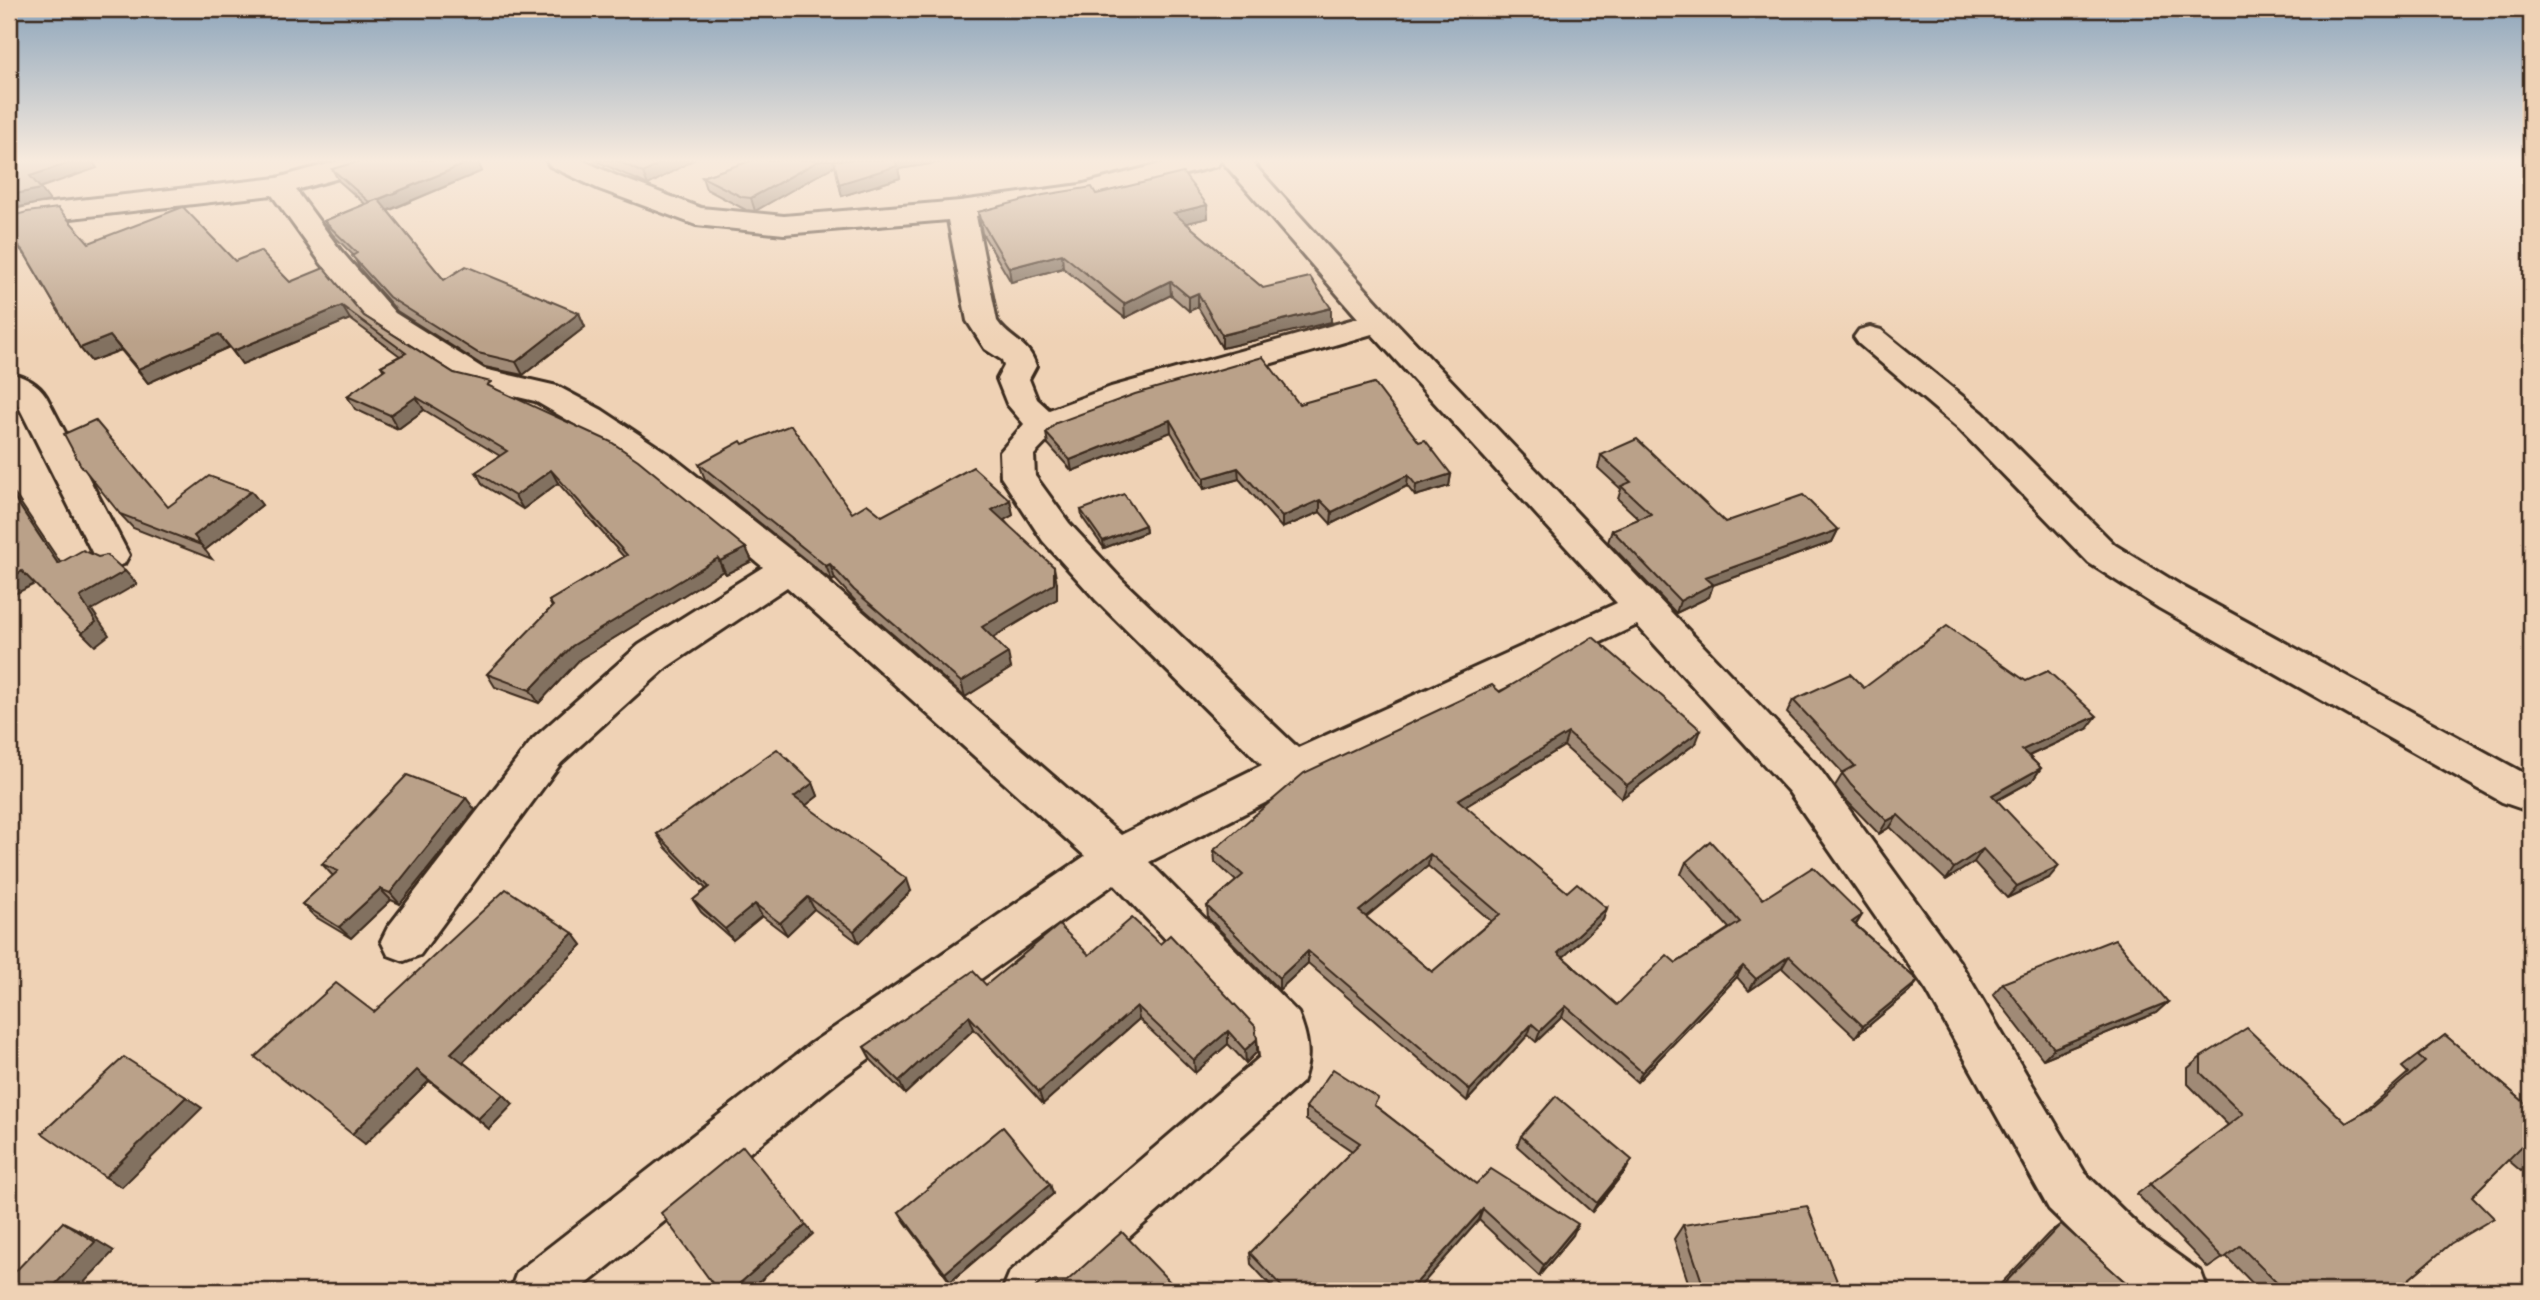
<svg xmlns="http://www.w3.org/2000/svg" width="2540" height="1300" font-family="'Playpen Sans',sans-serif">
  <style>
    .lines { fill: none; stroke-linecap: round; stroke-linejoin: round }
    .minor-casing { stroke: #3b2a1e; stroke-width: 6 }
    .minor { fill: #efd2b5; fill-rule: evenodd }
    .wall { fill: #a08a76; stroke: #3b2a1e; stroke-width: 2; fill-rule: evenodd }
    .shaded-wall { fill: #827160; stroke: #3b2a1e; stroke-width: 2 }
    .building { fill: #baa189; stroke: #3b2a1e; stroke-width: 2; fill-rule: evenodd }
  </style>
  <rect width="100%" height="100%" fill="#efd2b5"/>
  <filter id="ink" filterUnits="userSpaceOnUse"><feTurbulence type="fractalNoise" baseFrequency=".0143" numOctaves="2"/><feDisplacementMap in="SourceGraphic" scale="14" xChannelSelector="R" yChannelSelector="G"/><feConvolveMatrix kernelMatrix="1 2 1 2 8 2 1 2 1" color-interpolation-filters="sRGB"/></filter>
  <g filter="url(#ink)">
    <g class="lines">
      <defs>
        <g id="minor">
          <path d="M 342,160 L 386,160 L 382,166 L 296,190 L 341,251 L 395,313 L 484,369 L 557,386 L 602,410 L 670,455 L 802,559 L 1121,835 L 1262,765 L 1096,600 L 1043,541 L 1001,477 L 1000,452 L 1024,424 L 1007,404 L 997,379 L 1004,366 L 1002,360 L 985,349 L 967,321 L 948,220 L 784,234 L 696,225 L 599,189 L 550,166 L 546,160 L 582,160 L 619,177 L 701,208 L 784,216 L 960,201 L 1080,185 L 1175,160 L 1221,160 L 1217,166 L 1081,201 L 976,216 L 997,321 C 1011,341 1029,342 1036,366 L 1029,379 L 1037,399 L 1049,410 L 1111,387 L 1358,318 L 1221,160 L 1250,160 L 1389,315 L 1819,768 L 1959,961 L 2085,1173 L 2144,1231 L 2201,1272 L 2208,1291 L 2139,1291 L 2108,1267 L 2049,1209 L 1927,991 L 1789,792 L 1637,625 L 1308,781 L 1149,862 L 1298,1013 C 1308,1037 1312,1059 1302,1082 L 1069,1291 L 1002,1291 L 1010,1272 L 1260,1057 L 1258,1038 L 1114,884 L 843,1077 L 578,1291 L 510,1291 L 517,1272 L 809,1045 L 1085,856 L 787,587 L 667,667 L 561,763 L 420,955 L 404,961 L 388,955 L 381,941 L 388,927 L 533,739 L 639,645 L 763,567 L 646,471 L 578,426 L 535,401 L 463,384 L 373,327 L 321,263 L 272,195 L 36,222 L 9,230 L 9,212 L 34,205 L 277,178 ZM 1372,334 L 1617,603 L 1298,748 L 1122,580 L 1069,523 L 1035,476 L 1034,455 L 1056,432 L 1135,403 Z"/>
          <polygon points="1870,327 1881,330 1983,413 2115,545 2185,588 2531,777 2531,812 2502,802 2159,608 2089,563 1959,429 1859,344 1854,337 1859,330"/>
          <path d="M 9,373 C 23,376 38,383 46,396 L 129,555 L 124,564 L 111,568 L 98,564 L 17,403 L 9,397 Z"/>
        </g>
      </defs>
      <!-- minor casing -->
      <use href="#minor" class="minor-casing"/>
      <!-- minor -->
      <use href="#minor" class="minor"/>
    </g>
    <!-- wall -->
    <g class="wall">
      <polygon points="594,160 693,160 648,185"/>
      <polygon points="753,160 956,160 898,169 900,178 842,196 835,165 755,211 746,210 706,189 702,177"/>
      <polygon points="332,169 482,171 388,211 444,280 579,313 585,327 523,375 485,367 397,311 360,269 353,255 332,234 324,221 365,204 339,181"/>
      <polygon points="1096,194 1207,205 1208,218 1186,223 1263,288 1331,322 1222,348 1198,307 1189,311 1171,295 1125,318 1063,268 1011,282 982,233 978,212"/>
      <polygon points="9,236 89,243 235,261 290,282 364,316 454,373 495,389 746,548 752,561 726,574 723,571 580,659 539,703 495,687 487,674 552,607 549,601 624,557 558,483 523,509 483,485 476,472 500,456 424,410 398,429 355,409 347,396 384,371 381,366 400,356 350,319 242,364 229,347 148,383 121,350 91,361 80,348 26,256"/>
      <polygon points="1299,404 1419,442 1451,474 1449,486 1415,496 1407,486 1331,524 1320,512 1282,528 1239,479 1204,489 1171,432 1072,471 1048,444 1046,433"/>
      <polygon points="1601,455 1725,522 1838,530 1832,542 1713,585 1709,597 1676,613 1608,542 1612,530 1639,519 1618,499 1621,489 1598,468"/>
      <polygon points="699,464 852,513 882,516 1010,500 1013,515 1004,520 1057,583 1057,599 993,638 1011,668 965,697 859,605 835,579 832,581 705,479"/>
      <polygon points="251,491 262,505 205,550 212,559 133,528 120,514 168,507"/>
      <polygon points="1081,510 1145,525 1146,532 1104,548 1082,517"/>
      <polygon points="1864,688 2087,729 2029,756 2041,768 2032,781 1997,800 2049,878 2007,898 1974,862 1946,880 1890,827 1879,834 1844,798 1835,786 1843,773 1787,713 1793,700"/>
      <path d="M 1500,692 L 1696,743 L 1622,798 L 1564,746 L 1465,807 L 1567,892 L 1607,908 L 1603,920 L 1563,957 L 1617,1005 L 1676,963 L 1729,928 L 1681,874 L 1686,862 L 1763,899 L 1862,915 L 1856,925 L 1918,981 L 1909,992 L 1855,1037 L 1782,968 L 1749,991 L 1737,977 L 1637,1082 L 1562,1017 L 1536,1042 L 1528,1035 L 1467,1101 L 1308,963 L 1279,990 L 1208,918 L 1207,906 L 1236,881 L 1215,862 L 1214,850 ZM 1428,866 L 1491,921 L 1432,972 L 1366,917 Z"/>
      <polygon points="813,783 818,796 805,806 911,891 859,943 814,909 787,935 762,916 733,940 701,912 693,900 706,889 665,847 657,834"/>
      <polygon points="466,798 475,810 400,904 391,900 351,938 314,916 302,904 333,876 322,864"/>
      <polygon points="573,933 582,945 463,1062 503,1094 513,1104 489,1129 429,1081 365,1144 374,1012"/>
      <polygon points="1089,955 1257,1039 1257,1052 1246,1063 1228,1044 1195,1073 1139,1019 1043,1104 974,1029 905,1094 871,1060 864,1047 986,985"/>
      <polygon points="2003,983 2168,1002 2156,1013 2043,1059 1993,994"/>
      <polygon points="2445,1035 2531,1108 2531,1166 2521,1171 2508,1160 2472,1196 2450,1244 2395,1291 2260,1291 2226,1256 2208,1268 2137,1194 2228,1125 2188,1084 2188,1068 2201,1057 2346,1123 2360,1115 2408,1073 2402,1067"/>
      <polygon points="1306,1107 1377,1107 1476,1184 1573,1235 1539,1276 1479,1220 1416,1291 1276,1291 1251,1264 1250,1253 1352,1151 1306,1120"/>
      <polygon points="1521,1136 1626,1170 1592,1212 1517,1146"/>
      <polygon points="1050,1184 1053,1194 950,1282 905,1222 899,1212"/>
      <polygon points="2061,1224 2135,1291 1994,1291 2049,1233"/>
      <polygon points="1683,1225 1841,1291 1691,1291 1674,1239"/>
    </g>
    <!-- shaded-wall -->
    <g class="shaded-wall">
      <polygon points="78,160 92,160 97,168 39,188 30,176"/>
      <polygon points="318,160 333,160 320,163"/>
      <polygon points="475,160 477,160 482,171 377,215 370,203"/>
      <polygon points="666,160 693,160 648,185 643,173"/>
      <polygon points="820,160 835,160 836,165 755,211 751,198"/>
      <polygon points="896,160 956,160 898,169 900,178 842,196 839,184"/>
      <polygon points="41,189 50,201 9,209 9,195"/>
      <polygon points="1207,205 1208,218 1175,226 1174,213"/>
      <polygon points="1062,254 1063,268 1011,282 1009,268"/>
      <polygon points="1170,281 1171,295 1125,318 1124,304"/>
      <polygon points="1198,293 1198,307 1189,311 1189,297"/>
      <polygon points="342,306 350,319 242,364 233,351"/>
      <polygon points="1331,308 1331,322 1222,348 1222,335"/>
      <polygon points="579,313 585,327 523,375 516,362"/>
      <polygon points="219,334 229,347 148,383 138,369"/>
      <polygon points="110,336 121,350 91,361 80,348"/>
      <polygon points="416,397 424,410 398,429 390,415"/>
      <polygon points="1170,420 1171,432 1072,471 1070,460"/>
      <polygon points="1238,468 1239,479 1204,489 1204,478"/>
      <polygon points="551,470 558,483 523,509 515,496"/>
      <polygon points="1451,474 1449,486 1415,496 1416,485"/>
      <polygon points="1408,475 1407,486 1331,524 1332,512"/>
      <polygon points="9,488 16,496 70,577 58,564 9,490"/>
      <polygon points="251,491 262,505 205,550 194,536"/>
      <polygon points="1010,500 1013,515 995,525 992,510"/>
      <polygon points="1320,500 1320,512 1282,528 1282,517"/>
      <polygon points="1145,525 1146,532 1104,548 1103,541"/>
      <polygon points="1838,530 1832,542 1713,585 1709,597 1676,613 1680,601 1705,577"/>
      <polygon points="746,548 752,561 726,574 720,561"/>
      <polygon points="718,558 723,571 580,659 539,703 530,690 572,646"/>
      <polygon points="830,564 835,579 832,581 826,566"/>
      <polygon points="1054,567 1057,583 1057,599 985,642 982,627"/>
      <polygon points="22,571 35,584 9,597 9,578"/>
      <polygon points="125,571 137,584 92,610 109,635 95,646 82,633 80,597"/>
      <polygon points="1008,653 1011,668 965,697 961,682"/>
      <polygon points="2097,716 2087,729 2013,763 2022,750"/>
      <polygon points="1701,730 1696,743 1622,798 1627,785"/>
      <polygon points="1568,733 1564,746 1455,813 1458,800"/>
      <polygon points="2041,768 2032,781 1983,808 1992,795"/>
      <polygon points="813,783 818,796 800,810 794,797"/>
      <polygon points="466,798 475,810 400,904 390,893"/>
      <polygon points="1898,815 1890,827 1879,834 1887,821"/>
      <polygon points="1983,849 1974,862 1946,880 1954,868"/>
      <polygon points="1430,854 1428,866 1358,923 1359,911"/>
      <polygon points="2059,866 2049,878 2007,898 2017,886"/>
      <polygon points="907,879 911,891 859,943 854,931"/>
      <polygon points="380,889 391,900 351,938 339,927"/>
      <polygon points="808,897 814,909 787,935 780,923"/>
      <polygon points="755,904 762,916 733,940 725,929"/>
      <polygon points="1607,908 1603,920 1555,965 1558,953"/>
      <polygon points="1862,915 1854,927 1852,922"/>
      <polygon points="573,933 582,945 462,1063 451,1053"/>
      <polygon points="1308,951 1308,963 1279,990 1279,978"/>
      <polygon points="1789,956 1782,968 1749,991 1756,979"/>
      <polygon points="1743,966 1737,977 1637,1082 1642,1072"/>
      <polygon points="1918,981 1909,992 1855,1037 1863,1026"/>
      <polygon points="2168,1002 2156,1013 2043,1059 2054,1048"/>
      <polygon points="1137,1006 1139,1019 1043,1104 1039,1092"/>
      <polygon points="1566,1006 1562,1017 1536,1042 1540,1031"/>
      <polygon points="969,1016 974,1029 905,1094 899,1081"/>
      <polygon points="1532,1024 1528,1035 1467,1101 1470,1090"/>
      <polygon points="1228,1031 1228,1044 1195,1073 1194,1060"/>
      <polygon points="1257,1039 1257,1052 1246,1063 1245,1050"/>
      <polygon points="417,1070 429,1081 365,1144 352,1134"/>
      <polygon points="503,1094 513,1104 489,1129 478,1119"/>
      <polygon points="186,1097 202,1108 122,1187 105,1177"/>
      <polygon points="1632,1160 1626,1170 1592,1212 1597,1203"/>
      <polygon points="1050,1184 1053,1194 950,1282 945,1273"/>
      <polygon points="1483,1209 1479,1220 1416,1291 1409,1291"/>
      <polygon points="63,1222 81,1231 114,1251 76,1291 49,1291"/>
      <polygon points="1578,1224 1573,1235 1539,1276 1544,1265"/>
      <polygon points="806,1225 813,1234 749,1291 731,1291"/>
    </g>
    <!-- building -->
    <g class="building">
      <polygon points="9,160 78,160 30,176 41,189 9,195"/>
      <polygon points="364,160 475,160 379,199 369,202 332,169"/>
      <polygon points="616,160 666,160 643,173"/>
      <polygon points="753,160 820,160 751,198 742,197 702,177"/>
      <polygon points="834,160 896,160 897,166 839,184"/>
      <polygon points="1183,173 1207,205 1174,213 1263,288 1310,277 1331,308 1222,335 1198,293 1189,297 1170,281 1124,304 1062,254 1009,268 980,219 978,212 1043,195 1092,187 1096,194"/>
      <polygon points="378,199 444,280 466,266 579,313 516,362 478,353 389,297 352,256 357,253 324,221"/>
      <polygon points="183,207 235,261 260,251 290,282 324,268 364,316 454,373 491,382 487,385 611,442 638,460 746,548 720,561 718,558 572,646 530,690 487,674 553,606 549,601 627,555 551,470 515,496 476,472 507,451 416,397 390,415 347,396 385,369 381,366 406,353 342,306 233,351 219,334 138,369 110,336 80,348 24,252 9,235 9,217 27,212 58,208 89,243"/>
      <polygon points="1263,357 1299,404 1374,383 1419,442 1425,440 1451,474 1416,485 1408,475 1332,512 1320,500 1282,517 1238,468 1204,478 1170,420 1070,460 1046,433 1056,423 1135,394"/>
      <polygon points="95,420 168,507 209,476 251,491 194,536 201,545 120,514 80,464 64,434"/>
      <polygon points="791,425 852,513 867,504 882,516 973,467 1010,500 992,510 1054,567 1054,584 982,627 1008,653 961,682 854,590 830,564 826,566 699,464 741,441 743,444"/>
      <polygon points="1637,439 1725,522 1803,495 1838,530 1705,577 1713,584 1680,601 1612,530 1651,514 1621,486 1631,482 1601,455"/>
      <polygon points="9,490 58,564 83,550 98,557 107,555 125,571 80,597 96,622 82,633 22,571 9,578"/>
      <polygon points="1124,494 1145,525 1103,541 1081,510"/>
      <polygon points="1947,626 2026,681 2048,671 2097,716 2022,750 2041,768 1992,795 2059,866 2017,886 1983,849 1954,868 1898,815 1887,821 1851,785 1842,773 1855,766 1793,700 1850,674 1864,688"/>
      <path d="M 1593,637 L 1701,730 L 1627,785 L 1568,733 L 1458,800 L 1567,892 L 1577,883 L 1607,908 L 1558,953 L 1617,1005 L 1667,955 L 1676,963 L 1740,922 L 1686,862 L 1710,841 L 1763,899 L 1813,867 L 1862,915 L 1852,922 L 1918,981 L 1863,1026 L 1789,956 L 1756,979 L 1743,966 L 1642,1072 L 1566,1006 L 1540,1031 L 1532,1024 L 1470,1090 L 1308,951 L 1279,978 L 1207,906 L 1243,875 L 1214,850 L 1304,773 L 1492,685 L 1500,692 ZM 1430,854 L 1500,914 L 1432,972 L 1359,911 Z"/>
      <polygon points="777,749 813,783 794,797 907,879 854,931 808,897 780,923 755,904 725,929 693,900 709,887 657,834"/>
      <polygon points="407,775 466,798 390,893 380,889 339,927 302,904 338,871 322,864"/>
      <polygon points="506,889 573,933 451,1053 503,1094 478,1119 417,1070 352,1134 255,1057 336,983 374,1012"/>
      <polygon points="1132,918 1160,944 1170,935 1255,1026 1257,1039 1245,1050 1228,1031 1194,1060 1137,1006 1039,1092 969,1016 899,1081 864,1047 973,971 986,985 1059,925 1089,955"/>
      <polygon points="2115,939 2168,1002 2054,1048 2003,983"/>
      <polygon points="2247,1028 2346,1123 2370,1109 2425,1062 2418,1056 2445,1035 2531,1108 2531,1154 2522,1146 2472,1196 2494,1218 2450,1244 2395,1291 2285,1291 2240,1246 2223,1259 2150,1184 2243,1114 2201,1073 2201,1057"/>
      <polygon points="124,1057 186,1097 105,1177 42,1133"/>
      <polygon points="1333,1069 1378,1098 1374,1105 1476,1184 1491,1169 1578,1224 1544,1265 1483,1209 1409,1291 1286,1291 1250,1253 1360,1143 1306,1107"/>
      <polygon points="1556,1096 1632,1160 1597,1203 1521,1136"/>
      <polygon points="1003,1127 1050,1184 945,1273 899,1212"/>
      <polygon points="743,1146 806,1225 731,1291 718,1291 661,1213"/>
      <polygon points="1807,1206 1841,1291 1705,1291 1683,1225"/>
      <polygon points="63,1222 95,1242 49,1291 9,1291 9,1278"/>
      <polygon points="2061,1224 2135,1291 2008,1291 2002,1286"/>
      <polygon points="1122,1232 1172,1284 1177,1291 1032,1291 1041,1282 1067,1281"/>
      <polygon points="1632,1286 1636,1291 1625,1291"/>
    </g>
  </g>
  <!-- sky -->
  <linearGradient id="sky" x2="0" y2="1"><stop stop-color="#8da5bb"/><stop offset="0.47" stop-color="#f8ebde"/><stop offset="1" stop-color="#f8ebde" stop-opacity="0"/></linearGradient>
  <rect width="2540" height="342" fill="url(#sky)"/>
  <!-- margin -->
  <rect width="2540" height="1300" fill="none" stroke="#efd2b5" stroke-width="35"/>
  <rect x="18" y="18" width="2505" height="1265" fill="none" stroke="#3b2a1e" stroke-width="2.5" filter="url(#ink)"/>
</svg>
